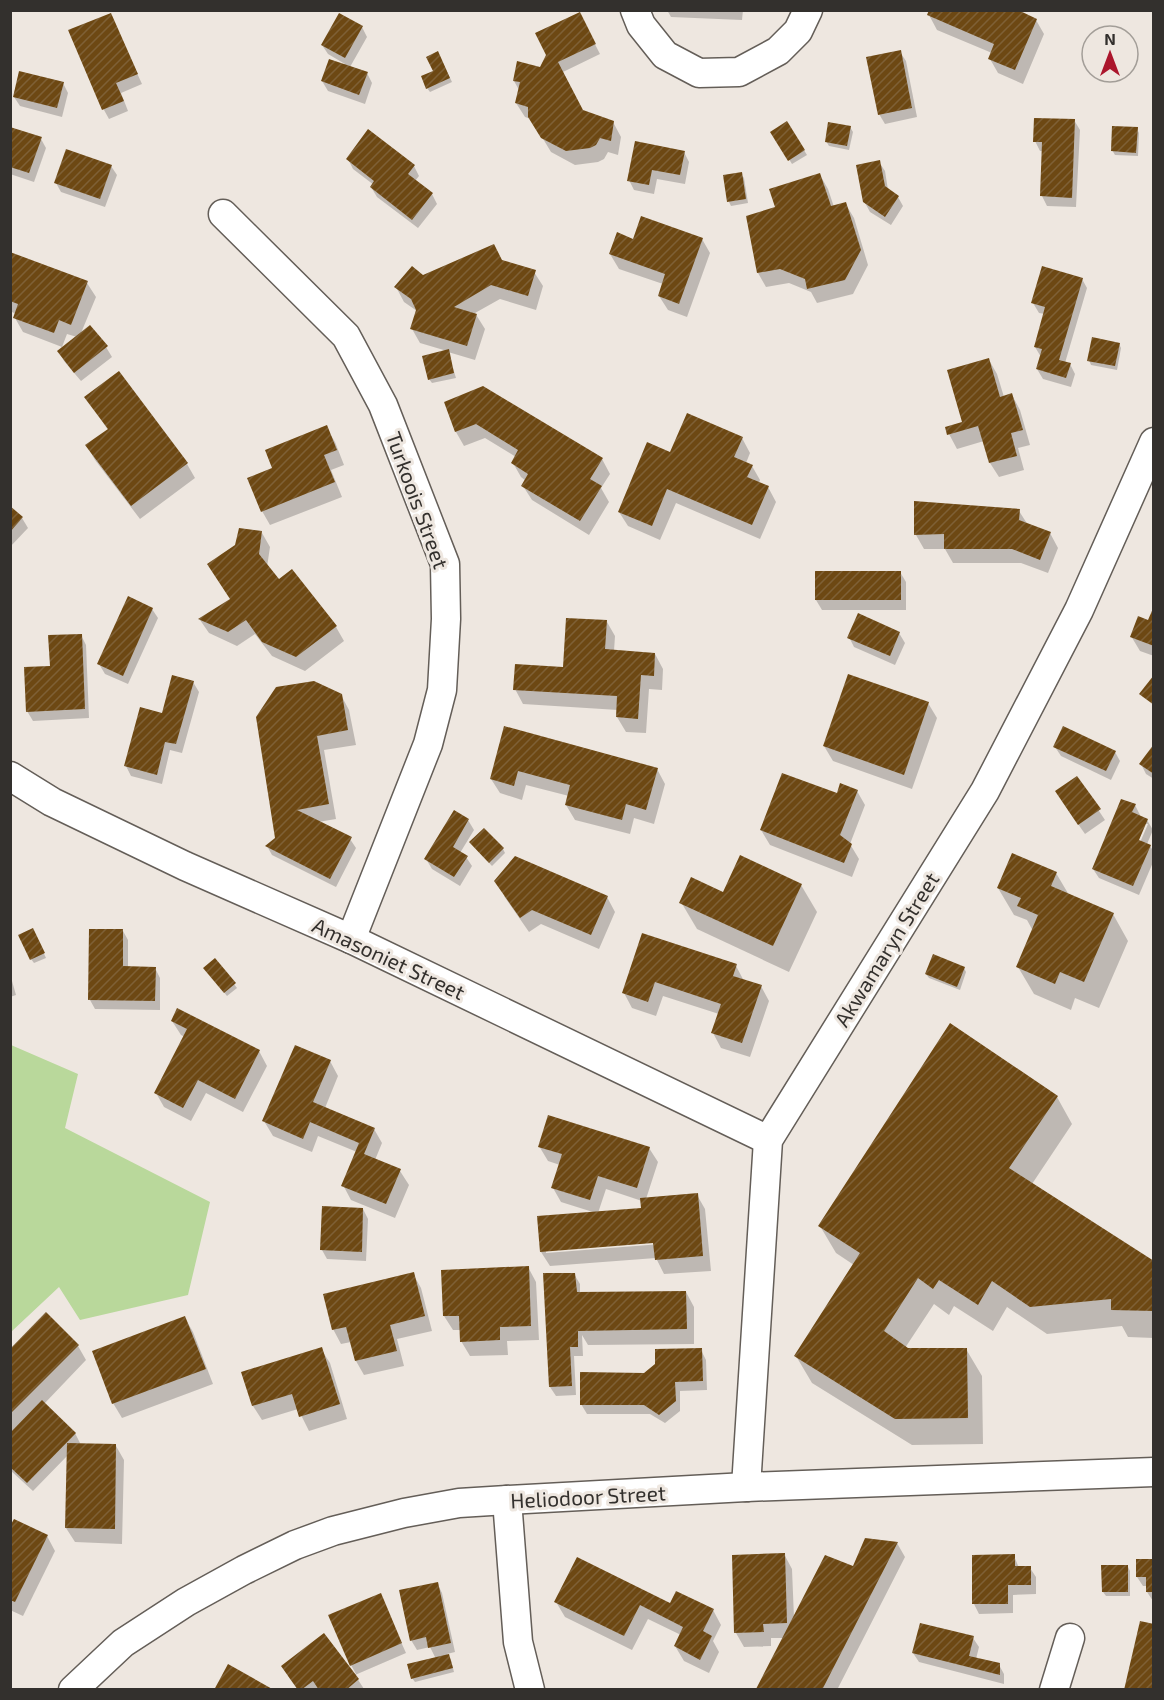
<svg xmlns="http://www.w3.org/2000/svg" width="1164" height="1700" font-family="'Exo 2',sans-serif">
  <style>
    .grass { fill: #b9d89b }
    .shadow { fill: #0003; fill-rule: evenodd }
    .building { fill: url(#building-hatch) }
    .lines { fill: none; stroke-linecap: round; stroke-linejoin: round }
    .minor-casing { stroke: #645e58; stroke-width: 31 }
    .minor { stroke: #fff; stroke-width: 28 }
    .labels { text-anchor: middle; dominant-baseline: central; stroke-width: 6; stroke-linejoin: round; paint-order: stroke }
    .street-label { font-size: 21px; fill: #33302d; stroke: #eee7e0 }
  </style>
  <defs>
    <pattern id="building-hatch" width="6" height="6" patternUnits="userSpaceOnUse" patternTransform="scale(1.5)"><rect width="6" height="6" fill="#6d4813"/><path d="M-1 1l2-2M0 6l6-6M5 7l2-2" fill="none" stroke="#7e6036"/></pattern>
  </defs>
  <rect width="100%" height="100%" fill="#eee7e0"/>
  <!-- grass -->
  <polygon class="grass" points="11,1045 78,1074 65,1128 210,1202 188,1295 80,1320 59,1287 11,1332"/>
  <!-- shadow -->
  <g class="shadow">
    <polygon points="667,10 743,10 742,20 671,17"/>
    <polygon points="110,14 142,84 121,93 128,111 109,119 104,110 70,31"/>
    <polygon points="929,15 1036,20 1044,34 1023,84 998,73 990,59 992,53 937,30"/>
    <polygon points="584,23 600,54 563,72 583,112 613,122 621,137 618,155 608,152 604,159 598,162 575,165 551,152 531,119 525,117 516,103 519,90 514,81 541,69"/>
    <polygon points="362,27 367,37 350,67 367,73 372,83 365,104 328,91 322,81 345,64 328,54 322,45"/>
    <polygon points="900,52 906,61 917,117 885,124 879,114"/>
    <polygon points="440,57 452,82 430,92 427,88"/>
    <polygon points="63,83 68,93 62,117 20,106 14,97"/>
    <polygon points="1074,120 1080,130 1076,207 1047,206 1042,196 1044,151 1040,151 1035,141"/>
    <polygon points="787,123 807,155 792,164 772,132"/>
    <polygon points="850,127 853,132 849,150 829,146 826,141"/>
    <polygon points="10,128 41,139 46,148 34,182 10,174"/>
    <polygon points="1137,129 1139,133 1138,156 1115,155 1112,150"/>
    <polygon points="684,152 689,162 685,184 657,179 654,194 634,190 629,180"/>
    <polygon points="348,159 414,166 419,176 415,181 432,194 437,204 418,228 377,197 371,187 374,185 353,169"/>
    <polygon points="879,162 885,171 888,190 898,197 903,206 891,225 870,212 864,201"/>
    <polygon points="111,166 117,175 105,207 61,192 56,183"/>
    <polygon points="741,174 744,178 748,203 731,206 729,202"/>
    <polygon points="820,175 828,189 834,207 845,203 854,218 868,265 853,294 817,303 811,292 789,283 766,287 758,273 776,208"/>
    <polygon points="702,239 710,253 687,317 668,310 659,296 663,284 619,269 610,254 634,241"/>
    <polygon points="10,254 87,283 96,297 81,333 106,347 112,357 81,381 64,361 59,351 77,337 67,334 62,347 23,332 15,318 16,314 10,311"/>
    <polygon points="534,272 543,286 536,310 500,299 475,313 485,329 475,360 448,352 456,378 432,383 429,379 447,351 420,343 412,329 417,311 404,302 396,287 423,277"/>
    <polygon points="1082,279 1087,288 1065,363 1070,364 1075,374 1071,387 1043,379 1037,369 1041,357 1035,347 1045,314 1039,313 1033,303"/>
    <polygon points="1119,344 1121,348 1117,370 1091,365 1089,360"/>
    <polygon points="989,360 997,374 1004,397 1012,395 1020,410 1030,445 1018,448 1024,470 999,477 990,463 984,441 957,449 949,434 964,423"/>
    <polygon points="119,373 187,464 195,478 140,519 95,460 87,446 108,430 86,397"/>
    <polygon points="446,403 602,459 610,474 601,488 609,502 589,535 532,500 523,486 526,481 521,477 513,463 516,457 485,438 464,446 456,432"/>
    <polygon points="326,427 335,442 344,465 331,470 342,497 270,525 262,511 274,469"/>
    <polygon points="742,438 750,453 746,463 752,466 760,480 759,483 768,487 776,502 760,539 676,503 660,540 628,526 619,512"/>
    <polygon points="10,508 22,518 28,528 10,547"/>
    <polygon points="1019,511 1028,525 1050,533 1058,548 1048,573 1021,563 953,563 945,549 924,549 916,535"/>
    <polygon points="262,533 270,547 267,567 279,581 291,571 336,627 344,641 305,671 272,656 255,634 237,646 209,633 200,620 231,600"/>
    <polygon points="816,572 900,572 906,582 906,610 822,610 816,600"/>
    <polygon points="152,609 158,618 128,684 105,674 99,664"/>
    <polygon points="1154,610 1154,656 1140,651 1131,636 1149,622"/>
    <polygon points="607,622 615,636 614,651 655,654 663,669 662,690 649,689 646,733 626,732 617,717 618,710 523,704 515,689 564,669"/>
    <polygon points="899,633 905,643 895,665 854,647 849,637"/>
    <polygon points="81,635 86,645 89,718 33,721 27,711 52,667"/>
    <polygon points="193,682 199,692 182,753 170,750 162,784 131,776 126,766 163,714"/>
    <polygon points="341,695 349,710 356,745 324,750 336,819 318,822 350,839 356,848 336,887 272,855 267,846 277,839 257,718"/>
    <polygon points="928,703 937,718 912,789 833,761 824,746"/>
    <polygon points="505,728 657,769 665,784 654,824 634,818 630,834 575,820 566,805 569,796 526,785 522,800 500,793 491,779"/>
    <polygon points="1154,746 1154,779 1146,774 1141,764"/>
    <polygon points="1055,747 1115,752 1120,761 1111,780 1061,756"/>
    <polygon points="1077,778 1105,820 1085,834 1062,801"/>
    <polygon points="857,791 865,805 850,844 859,859 852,877 770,845 761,830 838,795"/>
    <path d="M 1135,805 L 1140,815 L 1140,817 L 1147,820 L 1153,830 L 1147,844 L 1150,846 L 1154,852 L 1154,860 L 1139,895 L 1099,878 L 1093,869 ZM 1144,824 L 1148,824 L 1138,847 L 1135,846 Z"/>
    <polygon points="455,812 468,820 474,830 460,853 466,857 472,866 460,886 432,869 426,859"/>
    <polygon points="474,847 503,849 505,853 492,866"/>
    <polygon points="1056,873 1069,895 1113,914 1128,941 1099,1008 1075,998 1071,1010 1034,994 1018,967 1033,931 1027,920 1014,915 998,888"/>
    <polygon points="801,885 817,912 789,972 697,929 681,902 724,894"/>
    <polygon points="504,896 607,897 615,912 599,949 541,924 529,932"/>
    <polygon points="123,931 128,940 128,968 155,968 160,978 160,1010 95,1009 90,1000"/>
    <polygon points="35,934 46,958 34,963 31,959"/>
    <polygon points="643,935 736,966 744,981 761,986 769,1001 750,1057 721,1048 713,1033 719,1014 663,996 656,1016 632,1008 624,993"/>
    <polygon points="964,968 966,972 960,990 929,978 926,974"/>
    <polygon points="208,972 234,984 237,988 227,996"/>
    <polygon points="10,974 16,995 10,997"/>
    <polygon points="172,1021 259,1051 267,1066 243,1112 206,1093 191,1121 164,1107 156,1093 185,1037 181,1035"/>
    <polygon points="330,1061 338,1076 325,1108 374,1129 382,1143 375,1160 400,1171 409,1185 395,1218 351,1200 343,1185 357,1152 318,1136 312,1152 273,1136 264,1121"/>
    <polygon points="1057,1097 1072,1124 1032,1184 1154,1263 1154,1338 1128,1337 1122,1326 1047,1334 1007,1307 993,1331 954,1306 949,1315 934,1304 905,1348 966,1349 982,1376 983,1444 912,1445 812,1383 796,1356 854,1265 836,1253 820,1226"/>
    <path d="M 539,1146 L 649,1148 L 658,1162 L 646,1199 L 697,1195 L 705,1209 L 711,1271 L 664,1274 L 656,1258 L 550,1266 L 541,1252 L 596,1213 L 561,1202 L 553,1188 L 560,1165 L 548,1161 ZM 606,1189 L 642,1201 L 643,1210 L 598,1213 ZM 661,1241 L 661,1244 L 546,1253 L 546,1250 Z"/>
    <polygon points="363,1209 368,1219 366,1261 327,1259 322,1250"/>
    <polygon points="528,1267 536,1282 539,1340 507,1341 508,1355 470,1356 461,1341 461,1330 453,1330 444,1316"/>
    <polygon points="413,1274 421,1288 432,1331 397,1339 404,1366 364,1375 356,1361 351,1342 341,1344 333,1329"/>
    <polygon points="574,1274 580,1284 580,1293 686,1292 694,1307 694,1344 588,1345 582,1335 583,1356 574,1356 576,1395 556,1396 550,1387"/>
    <polygon points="185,1318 193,1332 213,1384 122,1418 113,1403"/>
    <polygon points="78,1346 86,1360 44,1404 75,1433 80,1443 78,1445 116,1446 124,1460 122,1544 75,1542 66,1528 68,1455 33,1491 10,1470 10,1351"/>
    <polygon points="321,1349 330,1363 347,1419 309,1431 298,1409 262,1420 253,1406 243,1373"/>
    <polygon points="701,1350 706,1360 707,1390 680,1391 680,1411 665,1423 650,1414 587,1414 581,1404"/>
    <polygon points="10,1530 47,1536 55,1551 23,1616 10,1610"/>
    <polygon points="897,1543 905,1557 837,1690 758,1690 784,1638 771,1638 771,1646 744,1647 736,1633 784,1554 792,1569 794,1618 854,1568"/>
    <polygon points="973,1556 1014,1556 1019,1568 1030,1568 1036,1577 1036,1594 1013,1595 1013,1613 979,1614 974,1604"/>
    <polygon points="1154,1560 1154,1601 1153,1601 1147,1592 1147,1586 1143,1586 1137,1577"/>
    <polygon points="1128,1567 1130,1571 1130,1596 1106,1596 1103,1592"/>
    <polygon points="437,1583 442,1593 455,1652 447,1654 451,1660 454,1672 415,1682 412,1678 436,1659 430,1647 417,1650 411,1640"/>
    <polygon points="380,1595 406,1653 355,1675 364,1689 298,1690 288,1676 356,1674 351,1665"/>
    <polygon points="556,1602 670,1605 713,1610 721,1625 713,1641 719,1652 709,1673 684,1661 675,1646 681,1635 648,1619 632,1650 565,1617"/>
    <polygon points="973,1638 979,1647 976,1659 999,1665 1004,1674 1004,1684 919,1662 913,1653"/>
  </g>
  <!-- building -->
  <g class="building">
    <polygon points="929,10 1018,10 1037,19 1015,70 988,59 994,44 927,15"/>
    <polygon points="580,12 596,44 558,62 583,110 614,121 611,141 600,138 596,145 590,148 566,151 541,138 528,117 528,107 515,103 520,82 513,81 517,61 540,67 546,55 535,33"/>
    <polygon points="111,13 138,74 116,83 124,101 102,110 68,30"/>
    <polygon points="339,13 363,26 345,58 321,45"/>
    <polygon points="901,50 912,108 878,115 866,57"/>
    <polygon points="438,51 450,78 426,89 421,76 433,71 426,57"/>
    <polygon points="329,59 368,72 359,95 321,81"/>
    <polygon points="19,71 64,82 57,108 13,97"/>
    <polygon points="1034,118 1075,119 1072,198 1040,196 1042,142 1033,142"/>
    <polygon points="787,121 805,150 788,161 770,132"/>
    <polygon points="828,122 851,126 847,146 825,142"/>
    <polygon points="1112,126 1138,127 1136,153 1111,151"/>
    <polygon points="10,127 42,137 29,173 10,167"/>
    <polygon points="368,129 415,165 408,174 433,193 412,220 370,187 374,181 346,159"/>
    <polygon points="635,141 685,151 680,175 652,170 649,185 627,181"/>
    <polygon points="66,149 112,165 100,199 54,183"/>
    <polygon points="880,160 885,186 899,196 885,217 863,202 856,165"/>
    <polygon points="742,172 746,199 727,202 723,175"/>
    <polygon points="820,173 831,206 846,202 861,250 845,280 807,289 805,279 780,269 757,273 746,216 775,207 769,189"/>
    <polygon points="641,216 703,238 679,304 658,296 665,274 609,254 617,232 633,239"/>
    <polygon points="494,244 502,260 536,270 528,296 491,285 454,307 477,314 467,346 410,329 416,310 411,299 394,287 412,266 423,275"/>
    <polygon points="10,252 88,281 71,325 59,320 54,333 13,318 18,304 10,301"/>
    <polygon points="1042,266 1083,278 1059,360 1071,363 1066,378 1036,369 1042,349 1034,347 1045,307 1031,303"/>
    <polygon points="90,325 108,346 74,373 57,351"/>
    <polygon points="1092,337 1120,343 1115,366 1087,361"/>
    <polygon points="449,349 454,373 428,380 422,356"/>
    <polygon points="989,358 1000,397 1012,393 1023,430 1011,433 1017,456 989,463 978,426 947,435 945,427 962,422 947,370"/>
    <polygon points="119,371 188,463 131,506 85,445 108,429 84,397"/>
    <polygon points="483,386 603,458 590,479 602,486 580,521 521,486 528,474 511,463 518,450 476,424 455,432 444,402"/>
    <polygon points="687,413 743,437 734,457 753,465 747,477 769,486 752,525 667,489 652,526 618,512 647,442 670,452"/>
    <polygon points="327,425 337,450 324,455 335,482 261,512 247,478 272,468 265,450"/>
    <polygon points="914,501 1020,509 1019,520 1051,532 1040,560 1012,549 944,549 944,534 914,535"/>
    <polygon points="10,506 23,517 10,532"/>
    <polygon points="239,528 262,531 259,554 279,579 292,569 337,626 296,657 262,642 246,620 228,632 198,619 230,599 207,564 235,545"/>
    <rect x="815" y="571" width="86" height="29"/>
    <polygon points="128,596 153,608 123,676 97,664"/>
    <polygon points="1154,606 1154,646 1130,637 1138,616 1148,620"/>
    <polygon points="858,613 900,632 890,656 847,638"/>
    <polygon points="566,618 607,620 605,649 655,653 654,676 641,675 638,719 616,717 617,696 513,690 515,664 563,667"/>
    <polygon points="82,634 85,709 26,712 24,667 50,666 48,635"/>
    <polygon points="848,674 929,702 904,775 823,746"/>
    <polygon points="172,675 194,681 176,744 165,742 157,775 124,766 140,707 162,713"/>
    <polygon points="1154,675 1154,705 1139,694"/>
    <polygon points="314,681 342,694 348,730 317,736 329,804 297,810 352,837 330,879 265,846 275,838 256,717 276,687"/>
    <polygon points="504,726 658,768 646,810 626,804 622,820 565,805 570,785 518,771 514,786 490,779"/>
    <polygon points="1063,726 1116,751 1106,771 1053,747"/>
    <polygon points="1154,744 1154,774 1139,764"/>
    <polygon points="782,773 837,793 840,783 858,790 840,835 852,844 844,863 760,830"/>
    <polygon points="1077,776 1101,809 1078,825 1055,791"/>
    <polygon points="1121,799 1136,804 1132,812 1148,819 1139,840 1151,845 1133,886 1092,869"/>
    <polygon points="454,810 469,819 453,847 468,856 454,877 424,859"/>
    <polygon points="484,828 504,848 489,863 469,842"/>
    <polygon points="1012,853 1057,872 1051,886 1114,913 1084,982 1060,972 1055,984 1016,967 1038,915 1017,906 1021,898 997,888"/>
    <polygon points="740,855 802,884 773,946 679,903 691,877 723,892"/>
    <polygon points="515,856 608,896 591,935 532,910 520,918 494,881"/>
    <polygon points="33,928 45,953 30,960 18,935"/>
    <polygon points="89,929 123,929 123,966 156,967 155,1001 88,1000"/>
    <polygon points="642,933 737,964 733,976 762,985 742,1043 711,1033 721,1004 655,982 648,1002 622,993"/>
    <polygon points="933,954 965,967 957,987 925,974"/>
    <polygon points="215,958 236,983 224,993 203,968"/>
    <polygon points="177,1008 260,1050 235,1099 198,1080 183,1108 154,1093 187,1029 171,1021"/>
    <polygon points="950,1023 1058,1096 1009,1168 1154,1261 1154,1311 1111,1310 1111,1299 1030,1307 992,1281 978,1305 939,1280 933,1289 918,1278 884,1331 908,1348 967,1348 968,1418 895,1419 794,1356 860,1253 818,1226"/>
    <polygon points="295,1045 331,1060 313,1102 375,1128 364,1154 401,1169 386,1204 341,1186 359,1143 310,1122 303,1139 262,1121"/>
    <polygon points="548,1115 650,1147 637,1188 598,1176 590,1200 551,1188 562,1154 538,1147"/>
    <polygon points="698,1193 703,1256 655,1260 653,1243 540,1252 537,1216 641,1208 640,1198"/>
    <polygon points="322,1206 363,1208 362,1252 320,1250"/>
    <polygon points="529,1266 531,1326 500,1327 500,1340 460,1342 459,1316 443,1316 441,1270"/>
    <polygon points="414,1272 425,1316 390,1325 397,1351 355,1361 346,1327 332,1330 323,1294"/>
    <polygon points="543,1273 575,1273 577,1292 686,1291 687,1329 578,1331 578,1347 570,1347 572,1386 549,1387"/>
    <polygon points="46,1312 79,1345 10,1414 10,1349"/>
    <polygon points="185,1316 206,1369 112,1404 92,1351"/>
    <polygon points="322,1347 340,1404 299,1417 292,1394 252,1406 241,1372"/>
    <polygon points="702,1348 703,1381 675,1382 676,1401 659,1415 644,1405 580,1405 580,1372 644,1373 655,1364 655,1349"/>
    <polygon points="42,1400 76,1433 27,1483 10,1467 10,1433"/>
    <polygon points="67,1443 116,1444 115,1529 65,1528"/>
    <polygon points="14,1519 48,1535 15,1602 10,1600 10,1526"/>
    <polygon points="865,1538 898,1542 822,1690 756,1689 825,1555 853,1566"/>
    <polygon points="785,1553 787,1623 763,1624 764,1632 734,1633 732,1555"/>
    <polygon points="1015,1554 1015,1566 1031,1566 1031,1585 1008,1585 1008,1604 972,1604 972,1555"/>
    <polygon points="577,1557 670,1603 676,1591 714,1609 703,1631 712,1636 700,1660 674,1646 683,1627 640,1605 624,1636 554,1602"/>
    <polygon points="1136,1559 1154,1559 1154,1592 1146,1592 1146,1577 1136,1577"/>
    <polygon points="1101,1565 1128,1565 1128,1592 1102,1592"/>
    <polygon points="438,1582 451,1643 428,1648 426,1637 410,1641 399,1590"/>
    <polygon points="381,1593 402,1643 350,1666 328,1615"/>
    <polygon points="1140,1621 1154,1624 1154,1690 1124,1690"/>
    <polygon points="920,1623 974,1636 969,1656 1000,1663 1000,1675 912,1653"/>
    <polygon points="324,1633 359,1679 346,1690 319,1690 313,1681 301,1690 298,1690 281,1666"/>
    <polygon points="449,1654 453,1668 411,1679 407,1664"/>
    <polygon points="228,1664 274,1690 214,1690"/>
  </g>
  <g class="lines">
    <defs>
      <g id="minor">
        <polyline points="635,10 641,25 665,55 699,73 739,72 778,51 798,31 808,10"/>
        <polyline points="223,214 346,336 383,405 445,564 446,619 442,690 428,744 351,939"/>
        <polyline points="10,776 52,802 185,866 351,939 768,1140"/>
        <polyline points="746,1487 768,1140 985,791 1079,610 1154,442"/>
        <polyline points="507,1500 518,1642 530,1690"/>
        <polyline points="73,1690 123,1643 186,1602 244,1570 295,1545 333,1531 404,1513 459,1503 507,1500 746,1487 1154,1472"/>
        <polyline points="1054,1690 1070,1638"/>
      </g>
    </defs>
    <!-- minor casing -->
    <use href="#minor" class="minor-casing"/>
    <!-- minor -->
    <use href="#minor" class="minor"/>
  </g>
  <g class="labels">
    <!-- street labels -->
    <g class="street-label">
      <text transform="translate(418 500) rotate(70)">Turkoois Street</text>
      <text transform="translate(886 949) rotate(-58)">Akwamaryn Street</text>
      <text transform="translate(389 958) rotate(25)">Amasoniet Street</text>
      <text transform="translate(588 1496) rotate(-3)">Heliodoor Street</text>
    </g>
  </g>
  <!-- border -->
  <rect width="1164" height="1700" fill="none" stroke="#33302d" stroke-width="24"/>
  <!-- north arrow -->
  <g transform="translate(1110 54)"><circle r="28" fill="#eee7e0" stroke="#a39e98" stroke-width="1.5"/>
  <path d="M0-4.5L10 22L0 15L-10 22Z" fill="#ab162c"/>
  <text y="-9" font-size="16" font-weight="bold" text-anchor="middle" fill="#33302d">N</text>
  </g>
</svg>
